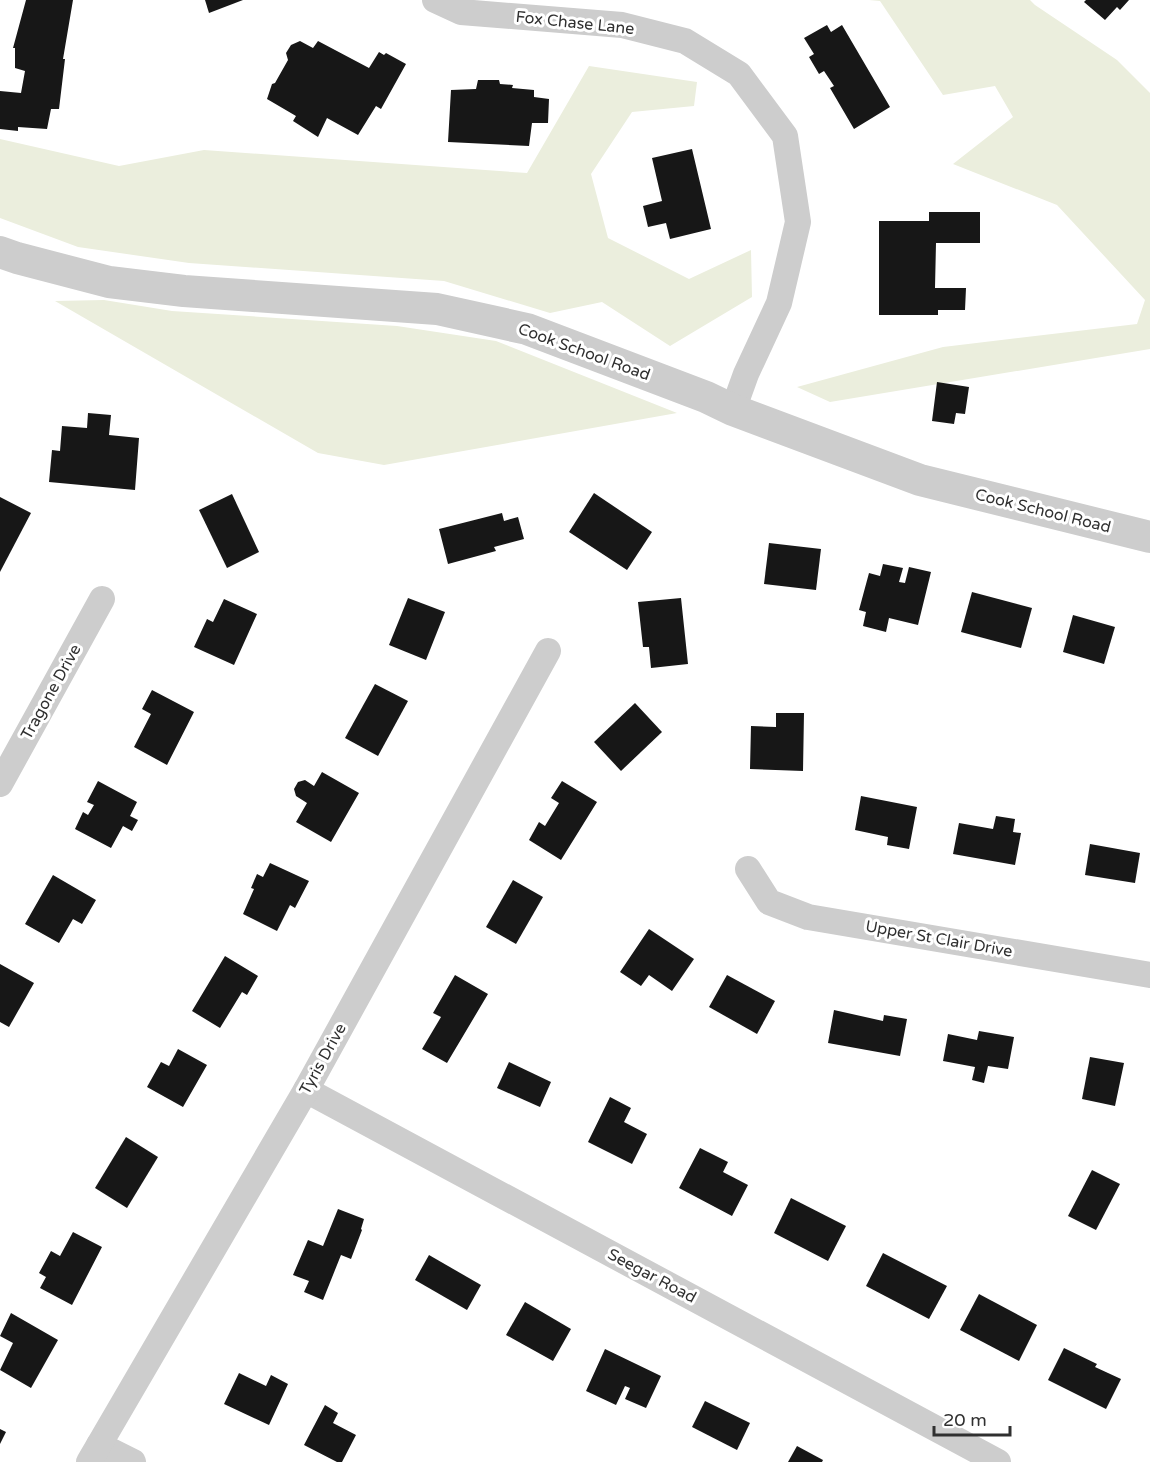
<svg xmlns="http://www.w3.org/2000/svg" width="1150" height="1462" font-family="'Varela Round',sans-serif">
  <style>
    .green { fill: #ebeedd }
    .building { fill: #171717 }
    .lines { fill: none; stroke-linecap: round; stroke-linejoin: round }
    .minor { stroke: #cdcdcd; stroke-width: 26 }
    .tertiary { stroke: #cdcdcd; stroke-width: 32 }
    .labels { text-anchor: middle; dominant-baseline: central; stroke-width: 6; stroke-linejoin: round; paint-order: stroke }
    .street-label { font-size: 16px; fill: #303030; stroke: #fff }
  </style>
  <rect width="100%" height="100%" fill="#fff"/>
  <!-- green -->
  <g class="green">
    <polygon points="869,0 1030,0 1035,5 1117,60 1150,93 1150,349 830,402 797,387 943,347 1137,324 1145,300 1057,205 953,164 1013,117 995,86 943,95 880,1"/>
    <polygon points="589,66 697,82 694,106 632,112 591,174 608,238 689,279 751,250 752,297 670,346 602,302 550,313 444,281 189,263 78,247 0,218 0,139 119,166 204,150 527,173"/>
    <polygon points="104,300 172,311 397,326 496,341 677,413 384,465 318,453 55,301"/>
  </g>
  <!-- building -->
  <g class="building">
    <polygon points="26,0 73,0 63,59 65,59 59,109 51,109 47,129 18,127 18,131 0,129 0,91 21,93 25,71 15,68 15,48 13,48"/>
    <polygon points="205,0 243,0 209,13"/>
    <polygon points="1086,0 1129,0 1120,10 1117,7 1105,20 1084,2"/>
    <polygon points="827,25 831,32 842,25 890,107 854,129 830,88 834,86 824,71 819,74 809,57 814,54 804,38"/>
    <polygon points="300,41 313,48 318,41 369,68 379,52 384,55 386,53 406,64 381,109 376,106 358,135 327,118 318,137 293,121 296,116 267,99 272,84 275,83 288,60 286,53 291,45"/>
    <polygon points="478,80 499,80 500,84 513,85 512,88 534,90 534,97 549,99 548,123 532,123 529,146 448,142 451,90 476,89"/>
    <polygon points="692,149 711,229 670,239 666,223 648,227 643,206 662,201 652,158"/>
    <polygon points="929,212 980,212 980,243 936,243 935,288 966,288 965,310 938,310 938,315 879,315 879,221 929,221"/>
    <polygon points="937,382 969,387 965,414 956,413 954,424 932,421"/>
    <polygon points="88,413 111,415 109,435 139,438 135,490 49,482 52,450 60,451 62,426 87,428"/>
    <polygon points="594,493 652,532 627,570 569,532"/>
    <polygon points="232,494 259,552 227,568 199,510"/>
    <polygon points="0,497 31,513 0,572"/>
    <polygon points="502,513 504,521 518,517 524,539 494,547 496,551 448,564 439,529"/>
    <polygon points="769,543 821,549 816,590 764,584"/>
    <polygon points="883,564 903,568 899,582 905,583 909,567 931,572 918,625 889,618 886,632 863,626 866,612 859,610 869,573 880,576"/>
    <polygon points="972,592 1032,608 1021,648 961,632"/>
    <polygon points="408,598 445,612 426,660 389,645"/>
    <polygon points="681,598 688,664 651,668 649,647 643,647 638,602"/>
    <polygon points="224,599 257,614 234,665 194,647 207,619 213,622"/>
    <polygon points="1073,615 1115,627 1104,664 1063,652"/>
    <polygon points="375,684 408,701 378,756 345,738"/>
    <polygon points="152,690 194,712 167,765 134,747 151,714 142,709"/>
    <polygon points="635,703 662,732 621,771 594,742"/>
    <polygon points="776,713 804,713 803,771 750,769 751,726 776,727"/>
    <polygon points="322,772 359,793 331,842 296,822 307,803 296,796 294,789 298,782 305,780 314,786"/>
    <polygon points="98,781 137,802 130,816 138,820 132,831 123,826 111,848 75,829 83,812 88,815 94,805 87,802"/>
    <polygon points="562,781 597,802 561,860 529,840 539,822 545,826 559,803 551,798"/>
    <polygon points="861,796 917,807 909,849 887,845 888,837 855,830"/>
    <polygon points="996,816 1015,819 1013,832 1021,833 1015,865 953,854 959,823 993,829"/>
    <polygon points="1090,844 1140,853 1135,883 1085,875"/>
    <polygon points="270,863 309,881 295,908 290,905 277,931 243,914 254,889 251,888 257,874 263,877"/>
    <polygon points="53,875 96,900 82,924 73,919 59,943 25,924"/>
    <polygon points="513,880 543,897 516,944 486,927"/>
    <polygon points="649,929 694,959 672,991 649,975 641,986 620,972"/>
    <polygon points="225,956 258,976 247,995 242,992 220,1028 192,1011"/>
    <polygon points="0,964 34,983 9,1027 0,1022"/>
    <polygon points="455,975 488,994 447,1063 422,1049 441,1017 433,1013"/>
    <polygon points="727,975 775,1001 757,1034 709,1007"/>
    <polygon points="834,1010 883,1021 884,1015 907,1019 900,1056 828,1043"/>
    <polygon points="979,1031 1014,1037 1008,1069 988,1066 984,1083 972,1080 975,1067 943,1061 948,1034 977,1040"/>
    <polygon points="178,1049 207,1065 183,1107 147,1087 161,1062 169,1066"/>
    <polygon points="1090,1057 1124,1063 1115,1106 1082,1099"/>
    <polygon points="509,1062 551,1082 540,1107 497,1088"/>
    <polygon points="610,1097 631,1108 624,1122 647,1134 632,1164 588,1142"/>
    <polygon points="126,1137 158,1157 127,1208 95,1188"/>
    <polygon points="700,1148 728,1162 723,1172 748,1185 732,1216 679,1188"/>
    <polygon points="1092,1170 1120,1184 1096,1230 1068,1216"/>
    <polygon points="791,1198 846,1226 828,1261 774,1233"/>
    <polygon points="338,1209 364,1219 361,1229 362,1230 351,1259 341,1255 323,1300 304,1292 309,1281 293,1275 308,1240 323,1246"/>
    <polygon points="73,1232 102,1247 72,1305 40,1288 46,1277 39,1273 51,1251 60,1256"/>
    <polygon points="883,1253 947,1286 929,1319 866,1286"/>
    <polygon points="429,1255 481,1285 467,1310 415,1280"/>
    <polygon points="979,1294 1037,1325 1019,1361 960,1330"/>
    <polygon points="525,1302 571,1329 553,1361 506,1335"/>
    <polygon points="11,1313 58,1340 31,1388 0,1370 13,1343 0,1336"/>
    <polygon points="1064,1348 1097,1364 1095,1367 1121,1379 1106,1409 1048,1380"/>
    <polygon points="605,1349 661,1376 646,1408 625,1399 630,1388 625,1386 616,1405 586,1391"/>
    <polygon points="239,1373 266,1386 271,1375 288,1384 269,1425 224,1404"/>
    <polygon points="705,1401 750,1423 737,1450 692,1427"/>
    <polygon points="325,1405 338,1413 333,1423 356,1435 342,1462 337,1462 304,1445"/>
    <polygon points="0,1429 6,1432 0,1444"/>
    <polygon points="797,1446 823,1460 822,1462 788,1462"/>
  </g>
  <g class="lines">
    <!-- minor -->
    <g class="minor">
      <polyline points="435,0 461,12 622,25 685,41 739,74 785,136 798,222 779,303 746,374 733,410"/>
      <polyline points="0,784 102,599"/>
      <polyline points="748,869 769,902 808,917 1150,975"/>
      <polyline points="306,1090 998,1462"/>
      <polyline points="99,1445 133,1462"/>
      <polyline points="89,1462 306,1090 548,651"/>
    </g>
    <!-- tertiary -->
    <polyline class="tertiary" points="0,252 17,258 109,282 184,291 437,309 527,329 706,397 733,410 920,480 1150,537"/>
  </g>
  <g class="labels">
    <!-- street labels -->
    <g class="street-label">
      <text transform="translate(575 23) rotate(6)">Fox Chase Lane</text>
      <text transform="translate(584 352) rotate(20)">Cook School Road</text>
      <text transform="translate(1043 511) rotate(14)">Cook School Road</text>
      <text transform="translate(51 692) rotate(-61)">Tragone Drive</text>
      <text transform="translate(939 939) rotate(10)">Upper St Clair Drive</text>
      <text transform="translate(323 1059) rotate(-61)">Tyris Drive</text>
      <text transform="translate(652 1276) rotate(28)">Seegar Road</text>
    </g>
  </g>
  <!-- scale -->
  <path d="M934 1426v9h76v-9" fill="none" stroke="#303030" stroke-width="3"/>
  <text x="943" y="1426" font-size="18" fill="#303030" stroke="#ffffff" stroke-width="4.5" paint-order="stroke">20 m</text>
</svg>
